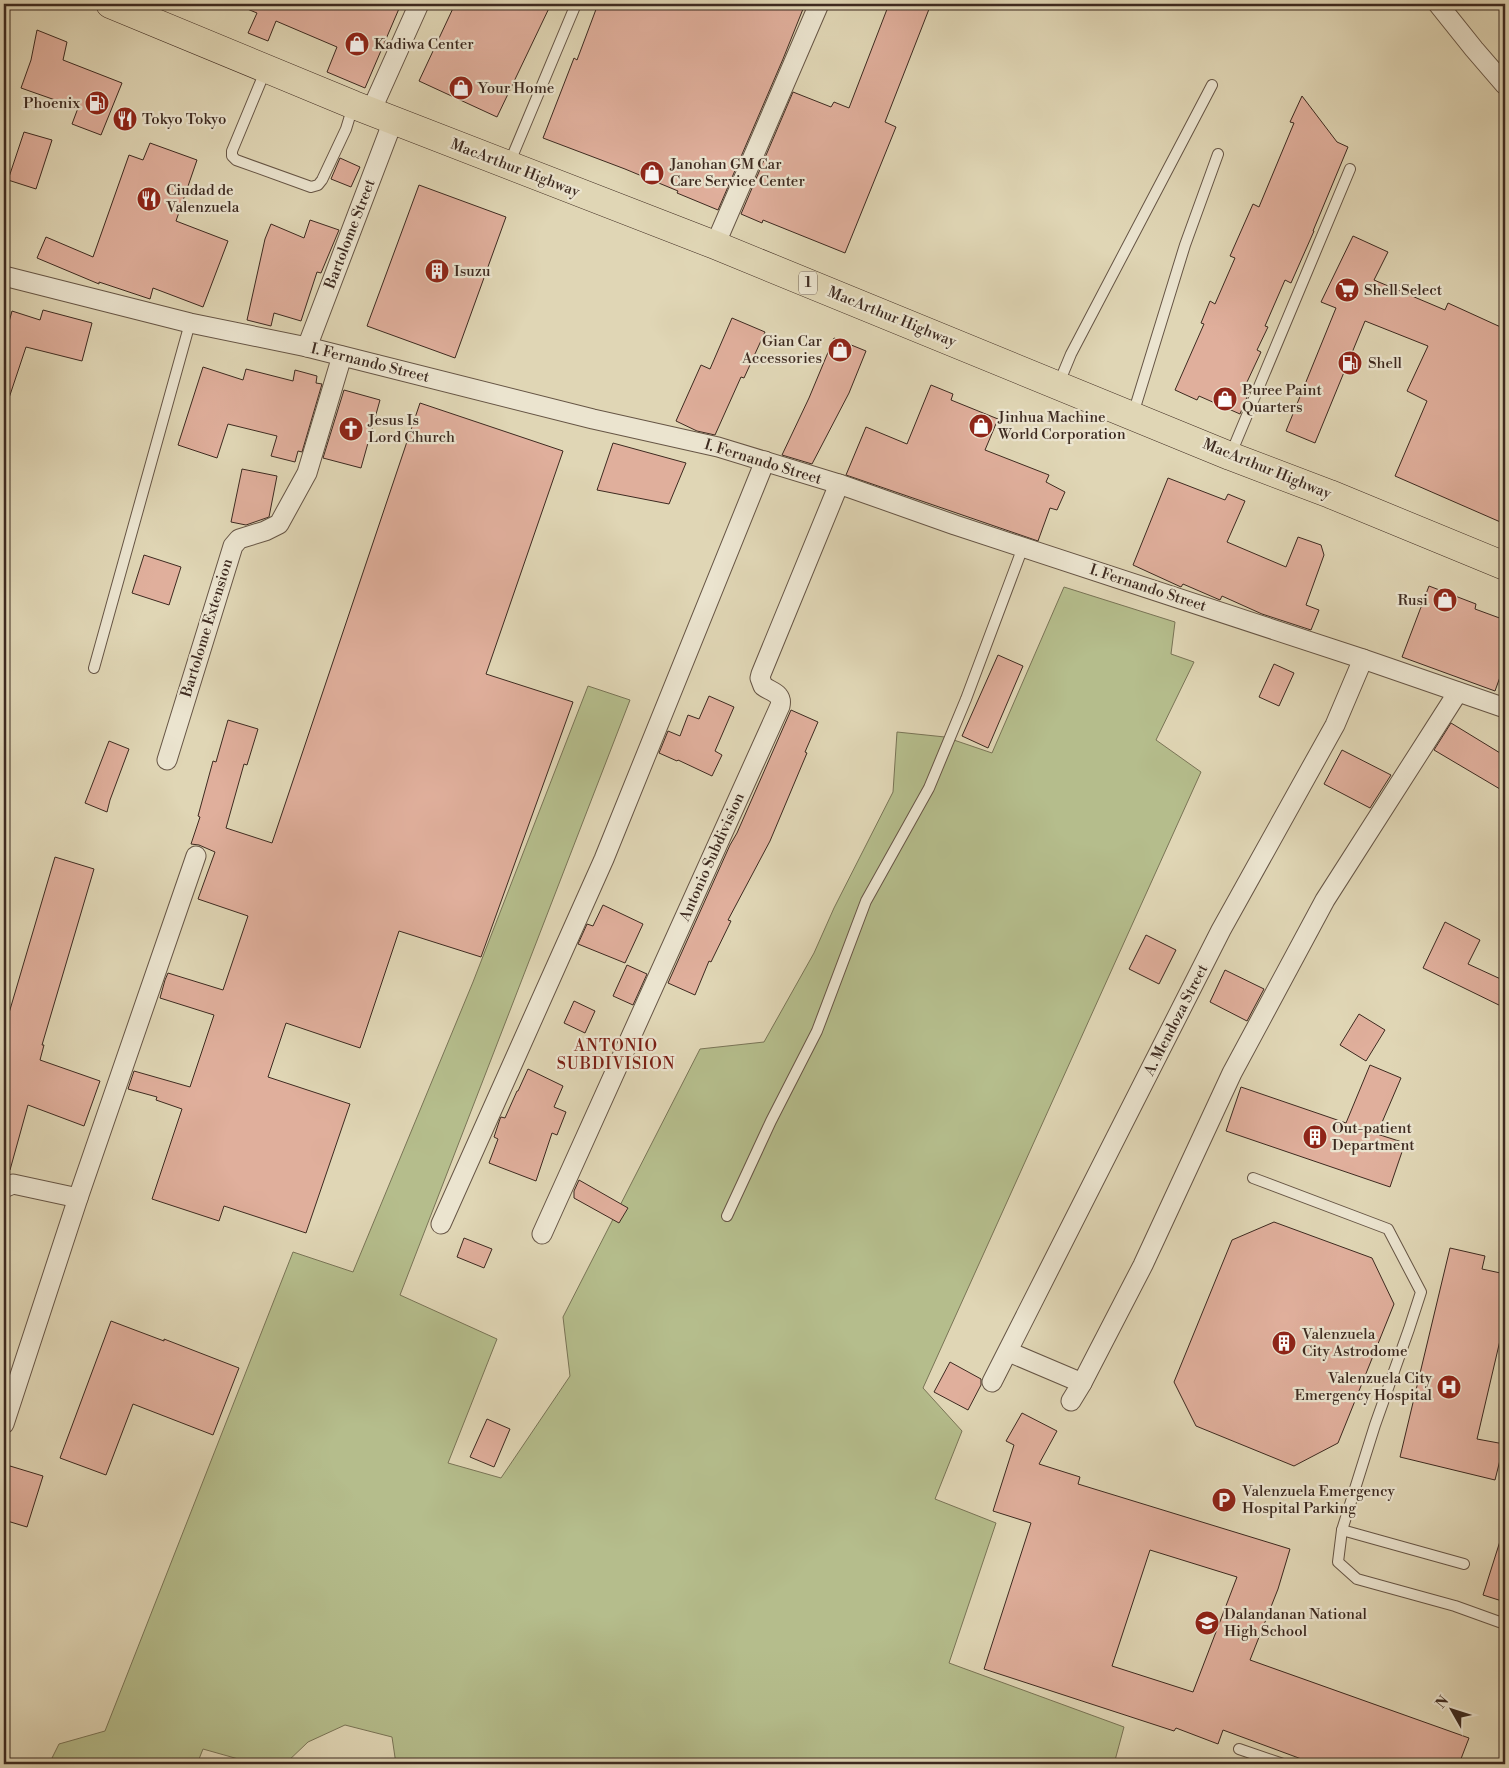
<svg xmlns="http://www.w3.org/2000/svg" width="1509" height="1768" font-family="'Libre Bodoni',serif">
  <style>
    .green { fill: #b5bd8c; stroke: #797456 }
    .building { fill: #e0af9c; stroke: #3d2a20; fill-rule: evenodd }
    .lines { fill: none; stroke-linecap: round; stroke-linejoin: round }
    .service-casing { stroke: #665545; stroke-width: 12 }
    .minor-casing { stroke: #665545; stroke-width: 21 }
    .trunk-casing { stroke: #3d2a20; stroke-width: 29 }
    .service { stroke: #ebe4cf; stroke-width: 10 }
    .minor { stroke: #ebe4cf; stroke-width: 19 }
    .trunk { stroke: #e0d6b5; stroke-width: 28 }
    .labels { text-anchor: middle; dominant-baseline: central; stroke-width: 4.5; stroke-linejoin: round; paint-order: stroke }
    .shield { fill: #ebe4cf; stroke: #716254; stroke-width: 1 }
    .shield-label { font-size: 14px; font-weight: bold; fill: #3d2a20 }
    .poi-label { font-size: 15px; fill: #3d2a20; stroke: #ebe4cf; text-anchor: start }
    .street-label { font-size: 15px; fill: #3d2a20; stroke: #ebe4cf }
    .neighbourhood-label { font-size: 16px; letter-spacing: 1px; fill: #7a1f14; stroke: #ebe4cf }
  </style>
  <rect width="100%" height="100%" fill="#e0d6b5"/>
  <filter id="stains"><feTurbulence type="fractalNoise" baseFrequency=".004" numOctaves="4"/><feColorMatrix values="0 0 0 0 .2 0 0 0 0 .09 0 0 0 0 .02 0 0 0 .5 -.17"/></filter>
  <radialGradient id="worn" r=".72"><stop offset=".6" stop-color="#630" stop-opacity="0"/><stop offset="1" stop-color="#630" stop-opacity=".3"/></radialGradient>
  <!-- green -->
  <polygon class="green" points="1064,587 1175,622 1171,654 1194,662 1156,740 1201,772 923,1388 962,1431 935,1499 996,1523 949,1663 1124,1727 1114,1764 396,1764 392,1737 345,1725 308,1742 285,1764 256,1764 203,1749 197,1764 49,1764 59,1744 105,1731 293,1252 353,1272 473,982 588,686 630,700 400,1295 497,1339 448,1463 501,1478 570,1376 563,1317 700,1049 764,1042 814,953 834,908 893,792 897,732 945,737 992,753"/>
  <!-- building -->
  <g class="building">
    <polygon points="235,4 401,4 365,88 327,72 337,47 276,21 268,41 248,33 257,13"/>
    <polygon points="455,4 551,4 497,117 419,81"/>
    <polygon points="598,4 805,4 783,59 718,210 677,193 678,191 625,169 543,138 574,58 577,60"/>
    <polygon points="889,4 931,4 885,122 896,127 845,253 763,220 762,223 741,214 793,92 831,107 834,102 849,108"/>
    <polygon points="37,30 67,42 63,60 122,83 101,135 72,124 78,108 21,88 31,60"/>
    <polygon points="1302,96 1337,142 1348,147 1313,231 1314,231 1291,283 1285,280 1265,326 1268,327 1257,350 1261,352 1247,382 1252,385 1240,414 1199,396 1197,400 1175,390 1204,324 1201,323 1210,301 1215,304 1235,258 1230,256 1253,204 1259,207 1294,123 1290,122"/>
    <polygon points="24,132 52,140 36,189 8,180"/>
    <polygon points="150,143 197,160 176,221 228,241 203,307 153,288 150,299 99,282 99,284 37,258 46,237 93,257 129,155 143,160"/>
    <polygon points="340,158 360,167 351,187 331,179"/>
    <polygon points="419,185 506,217 455,358 367,326"/>
    <polygon points="310,220 339,230 321,273 317,272 301,321 274,313 271,326 247,320 265,239 271,224 304,238"/>
    <polygon points="1353,236 1388,252 1374,280 1445,310 1448,303 1505,329 1505,524 1395,476 1427,401 1407,391 1428,346 1365,321 1315,443 1286,431 1336,308 1321,302"/>
    <polygon points="43,310 92,323 82,361 26,347 7,404 4,404 4,340 12,311 40,320"/>
    <polygon points="732,318 765,332 744,378 741,377 715,435 697,431 676,421 701,365 710,369"/>
    <polygon points="834,338 866,351 849,393 812,464 782,455 809,398"/>
    <polygon points="203,367 243,380 246,369 293,381 295,370 317,376 316,383 322,384 302,452 298,451 295,462 271,456 277,436 228,424 217,458 178,445"/>
    <polygon points="931,385 953,394 951,400 998,419 985,450 1049,475 1046,482 1065,492 1057,510 1050,508 1038,541 846,475 866,427 907,444"/>
    <polygon points="344,390 380,400 361,468 323,458"/>
    <polygon points="420,403 563,451 486,674 573,702 481,957 399,931 360,1048 286,1023 268,1077 350,1104 306,1233 224,1206 219,1221 152,1199 182,1109 156,1100 157,1097 128,1089 134,1071 190,1087 214,1015 160,998 165,980 168,973 223,990 248,916 198,899 215,852 199,845 191,844 200,817 198,816 213,761 216,762 228,720 258,729 247,765 244,764 226,828 272,843"/>
    <polygon points="613,443 686,463 669,504 597,490"/>
    <polygon points="242,469 277,476 269,517 246,525 231,522"/>
    <polygon points="1168,478 1225,500 1228,494 1245,501 1227,542 1286,567 1298,537 1321,545 1324,555 1306,605 1319,610 1311,630 1262,614 1222,596 1220,600 1183,584 1181,587 1133,565"/>
    <polygon points="144,555 181,567 169,605 132,593"/>
    <polygon points="1429,586 1476,604 1475,609 1505,620 1505,663 1495,691 1402,657"/>
    <polygon points="998,655 1023,666 988,748 962,736"/>
    <polygon points="1274,664 1294,673 1279,706 1259,697"/>
    <polygon points="709,696 734,707 715,751 722,755 712,776 678,760 677,761 659,753 668,731 680,736 688,715 699,719"/>
    <polygon points="791,710 818,722 805,752 807,753 770,841 728,920 731,921 711,962 709,961 695,995 668,983 730,845 737,833"/>
    <polygon points="1451,723 1505,756 1505,792 1434,750"/>
    <polygon points="109,741 129,749 110,800 107,812 85,803"/>
    <polygon points="1342,750 1391,775 1370,808 1324,784"/>
    <polygon points="55,857 94,869 42,1045 44,1045 40,1060 100,1081 84,1126 28,1105 10,1170 4,1169 4,1030"/>
    <polygon points="603,905 643,924 625,963 578,944 587,924 593,926"/>
    <polygon points="1445,922 1480,940 1468,964 1505,981 1505,1008 1423,968"/>
    <polygon points="1146,935 1176,950 1159,984 1129,969"/>
    <polygon points="627,965 647,974 633,1005 613,996"/>
    <polygon points="1225,970 1264,989 1247,1021 1210,1002"/>
    <polygon points="574,1001 595,1011 585,1033 564,1023"/>
    <polygon points="1359,1014 1385,1030 1366,1061 1340,1045"/>
    <polygon points="1370,1065 1401,1078 1377,1134 1405,1143 1390,1187 1226,1131 1241,1087 1346,1123"/>
    <polygon points="528,1069 563,1086 554,1107 566,1112 557,1135 552,1133 536,1181 489,1163 498,1139 494,1137 500,1119 501,1117 505,1118 517,1091 518,1091"/>
    <polygon points="579,1180 628,1208 619,1223 574,1198 574,1191"/>
    <polygon points="1274,1222 1372,1258 1394,1304 1338,1443 1294,1466 1196,1426 1174,1382 1232,1240"/>
    <polygon points="464,1238 492,1249 484,1268 457,1257"/>
    <polygon points="1450,1248 1485,1256 1482,1269 1505,1274 1505,1319 1477,1439 1504,1444 1495,1480 1400,1457"/>
    <polygon points="111,1321 164,1341 164,1339 239,1368 213,1435 133,1404 106,1475 60,1458"/>
    <polygon points="950,1362 981,1379 981,1385 968,1410 934,1392"/>
    <path d="M 1022,1413 L 1057,1431 L 1039,1464 L 1080,1477 L 1078,1484 L 1290,1549 L 1278,1589 L 1250,1660 L 1469,1738 L 1459,1764 L 1315,1764 L 1223,1730 L 1218,1744 L 1176,1728 L 1174,1731 L 984,1669 L 1031,1523 L 993,1511 L 1014,1445 L 1006,1441 ZM 1150,1550 L 1237,1577 L 1193,1692 L 1112,1666 Z"/>
    <polygon points="487,1419 510,1429 494,1467 470,1457"/>
    <polygon points="10,1466 43,1476 27,1527 4,1520 4,1484"/>
    <polygon points="1501,1538 1505,1539 1505,1602 1483,1595"/>
  </g>
  <g class="lines">
    <defs>
      <g id="service">
        <polyline points="266,69 232,151 232,156 236,160 311,187 318,185 322,180 346,129 353,106"/>
        <polyline points="509,164 576,4"/>
        <polyline points="1059,383 1071,354 1212,85"/>
        <polyline points="1133,414 1185,245 1218,154"/>
        <polyline points="1230,456 1350,169"/>
        <polyline points="94,668 190,323"/>
        <polyline points="1253,1178 1388,1229 1421,1292 1409,1329 1375,1425 1342,1530 1338,1562 1357,1579 1455,1606 1505,1624"/>
        <polyline points="727,1216 771,1121 817,1031 866,901 929,788 966,699 1023,547"/>
        <polyline points="1342,1530 1464,1564"/>
        <polyline points="1239,1749 1283,1764"/>
      </g>
      <g id="minor">
        <polyline points="1438,4 1474,49 1505,85"/>
        <polyline points="371,111 419,4"/>
        <polyline points="715,245 819,4"/>
        <polyline points="4,276 190,323 307,347 593,419 718,447 839,484 955,525 1363,659 1505,708"/>
        <polyline points="307,347 393,121"/>
        <polyline points="167,760 233,546 239,539 265,531 279,524 307,473 342,356"/>
        <polyline points="4,1188 13,1184 78,1198"/>
        <polyline points="441,1224 604,859 765,461"/>
        <path d="M 542,1234 L 780,706 C 783,693 771,692 763,686 L 760,678 L 761,674 L 839,484"/>
        <polyline points="1009,1352 1082,1383"/>
        <polyline points="992,1382 1221,930 1335,725 1363,659"/>
        <polyline points="1071,1401 1082,1383 1143,1265 1232,1073 1325,900 1458,692"/>
        <polyline points="4,1424 78,1198 196,856"/>
      </g>
      <polyline id="trunk" points="110,4 354,105 715,245 1230,456 1330,494 1505,566"/>
    </defs>
    <!-- service casing -->
    <use href="#service" class="service-casing"/>
    <!-- minor casing -->
    <use href="#minor" class="minor-casing"/>
    <!-- trunk casing -->
    <use href="#trunk" class="trunk-casing"/>
    <!-- service -->
    <use href="#service" class="service"/>
    <!-- minor -->
    <use href="#minor" class="minor"/>
    <!-- trunk -->
    <use href="#trunk" class="trunk"/>
  </g>
  <!-- icons -->
  <defs>
    <symbol id="shop-disc" viewBox="-11 -11 22 22"><circle r="9.5" fill="#8f2418" stroke="#ebe4cf"/><path d="M-5-2.5h2.3a2.7 3.5 0 0 1 5.4 0H5L5.5 6h-11ZM-1.5-2.5h3a1.5 2.3 0 0 0-3 0Z" fill="#fff"/></symbol>
    <symbol id="fuel-disc" viewBox="-11 -11 22 22"><circle r="9.5" fill="#8f2418" stroke="#ebe4cf"/><path d="M-5.5-6h7V0h2V4h1.3V-2.5L3-4.5l.8-.8L6-3V5H2.5V1h-1V6h-7ZM-4.2-4.7v3.2H.2V-4.7Z" fill="#fff"/></symbol>
    <symbol id="restaurant-disc" viewBox="-11 -11 22 22"><circle r="9.5" fill="#8f2418" stroke="#ebe4cf"/><path d="M-5-6h1v4h1v-4h1v4h1v-4h1v5L-1.5 .5V6h-2V.5L-5-1ZM5-6V6H3V1.5H1.5Q1.5-4 5-6Z" fill="#fff"/></symbol>
    <symbol id="building-disc" viewBox="-11 -11 22 22"><circle r="9.5" fill="#8f2418" stroke="#ebe4cf"/><path d="M-4-6H4V6H1V3H-1V6H-4ZM-2.5-4.3h1.7v1.8h-1.7ZM.8-4.3h1.7v1.8H.8ZM-2.5-1h1.7V.8h-1.7ZM.8-1h1.7V.8H.8Z" fill="#fff"/></symbol>
    <symbol id="supermarket-disc" viewBox="-11 -11 22 22"><circle r="9.5" fill="#8f2418" stroke="#ebe4cf"/><path d="M-6-5.5h2.5l.6 2H6L4.5 2H-2.5L-4.4-4H-6ZM-1.5 3.2a1.3 1.3 0 1 0 .1 0ZM3 3.2a1.3 1.3 0 1 0 .1 0Z" fill="#fff"/></symbol>
    <symbol id="church-disc" viewBox="-11 -11 22 22"><circle r="9.5" fill="#8f2418" stroke="#ebe4cf"/><path d="M-1.2-6h2.4v3.5h3.3v2.4h-3.3V6h-2.4V-.1h-3.3v-2.4h3.3Z" fill="#fff"/></symbol>
    <symbol id="hospital-disc" viewBox="-11 -11 22 22"><circle r="9.5" fill="#8f2418" stroke="#ebe4cf"/><path d="M-5-5h3v3.5h4V-5h3V5h-3V1.5h-4V5h-3Z" fill="#fff"/></symbol>
    <symbol id="parking-disc" viewBox="-11 -11 22 22"><circle r="9.5" fill="#8f2418" stroke="#ebe4cf"/><path d="M-3.5-5.5H1a3.5 3.5 0 0 1 0 7H-1V5.5H-3.5ZM-1-3.4V-.6H.8a1.4 1.4 0 0 0 0-2.8Z" fill="#fff"/></symbol>
    <symbol id="school-disc" viewBox="-11 -11 22 22"><circle r="9.5" fill="#8f2418" stroke="#ebe4cf"/><path d="M0-5L7-2L0 1L-7-2ZM-4 1L0 2.5L4 1V4Q0 6-4 4Z" fill="#fff"/></symbol>
  </defs>
  <g fill-rule="evenodd">
    <use href="#shop-disc" x="343" y="30" width="28" height="28"/>
    <use href="#shop-disc" x="447" y="74" width="28" height="28"/>
    <use href="#fuel-disc" x="83" y="89" width="28" height="28"/>
    <use href="#restaurant-disc" x="111" y="105" width="28" height="28"/>
    <use href="#shop-disc" x="638" y="159" width="28" height="28"/>
    <use href="#restaurant-disc" x="135" y="185" width="28" height="28"/>
    <use href="#building-disc" x="423" y="257" width="28" height="28"/>
    <use href="#supermarket-disc" x="1333" y="276" width="28" height="28"/>
    <use href="#shop-disc" x="826" y="336" width="28" height="28"/>
    <use href="#fuel-disc" x="1336" y="349" width="28" height="28"/>
    <use href="#shop-disc" x="1211" y="385" width="28" height="28"/>
    <use href="#shop-disc" x="967" y="412" width="28" height="28"/>
    <use href="#church-disc" x="337" y="415" width="28" height="28"/>
    <use href="#shop-disc" x="1431" y="586" width="28" height="28"/>
    <use href="#building-disc" x="1301" y="1123" width="28" height="28"/>
    <use href="#building-disc" x="1270" y="1329" width="28" height="28"/>
    <use href="#hospital-disc" x="1435" y="1373" width="28" height="28"/>
    <use href="#parking-disc" x="1210" y="1486" width="28" height="28"/>
    <use href="#school-disc" x="1193" y="1609" width="28" height="28"/>
  </g>
  <g class="labels">
    <!-- shield labels -->
    <rect class="shield" x="799" y="271.5" width="18" height="23" rx="4"/>
    <g class="shield-label">
      <text x="808" y="283">1</text>
    </g>
    <!-- poi labels -->
    <g class="poi-label">
      <text x="374" y="44">Kadiwa Center</text>
      <text x="478" y="88">Your Home</text>
      <text x="80" y="103" text-anchor="end">Phoenix</text>
      <text x="142" y="119">Tokyo Tokyo</text>
      <text x="670" y="164">Janohan GM Car<tspan x="670" dy="17">Care Service Center</tspan></text>
      <text x="166" y="190">Ciudad de<tspan x="166" dy="17">Valenzuela</tspan></text>
      <text x="454" y="271">Isuzu</text>
      <text x="1364" y="290">Shell Select</text>
      <text x="822" y="341" text-anchor="end">Gian Car<tspan x="822" dy="17">Accessories</tspan></text>
      <text x="1368" y="363">Shell</text>
      <text x="1242" y="390">Puree Paint<tspan x="1242" dy="17">Quarters</tspan></text>
      <text x="998" y="417">Jinhua Machine<tspan x="998" dy="17">World Corporation</tspan></text>
      <text x="368" y="420">Jesus Is<tspan x="368" dy="17">Lord Church</tspan></text>
      <text x="1428" y="600" text-anchor="end">Rusi</text>
      <text x="1332" y="1128">Out-patient<tspan x="1332" dy="17">Department</tspan></text>
      <text x="1302" y="1334">Valenzuela<tspan x="1302" dy="17">City Astrodome</tspan></text>
      <text x="1432" y="1378" text-anchor="end">Valenzuela City<tspan x="1432" dy="17">Emergency Hospital</tspan></text>
      <text x="1242" y="1491">Valenzuela Emergency<tspan x="1242" dy="17">Hospital Parking</tspan></text>
      <text x="1224" y="1614">Dalandanan National<tspan x="1224" dy="17">High School</tspan></text>
    </g>
    <!-- street labels -->
    <g class="street-label">
      <text transform="translate(515 168) rotate(21)">MacArthur Highway</text>
      <text transform="translate(350 234) rotate(-69)">Bartolome Street</text>
      <text transform="translate(892 317) rotate(22)">MacArthur Highway</text>
      <text transform="translate(370 363) rotate(14)">I. Fernando Street</text>
      <text transform="translate(763 462) rotate(17)">I. Fernando Street</text>
      <text transform="translate(1267 469) rotate(22)">MacArthur Highway</text>
      <text transform="translate(1148 588) rotate(18)">I. Fernando Street</text>
      <text transform="translate(207 628) rotate(-73)">Bartolome Extension</text>
      <text transform="translate(712 857) rotate(-66)">Antonio Subdivision</text>
      <text transform="translate(1176 1020) rotate(-63)">A. Mendoza Street</text>
    </g>
    <!-- neighbourhood labels -->
    <g class="neighbourhood-label">
      <text x="616" y="1046">ANTONIO<tspan x="616" dy="18">SUBDIVISION</tspan></text>
    </g>
  </g>
  <!-- margin -->
  <rect width="1509" height="1768" fill="none" stroke="#e0d6b5" stroke-width="20"/>
  <rect x="5" y="5" width="1499" height="1758" fill="none" stroke="#3d2a20" stroke-width="2.5"/>
  <rect x="10" y="10" width="1489" height="1748" fill="none" stroke="#3d2a20"/>
  <!-- north arrow -->
  <g transform="translate(1452 1710) rotate(309)" stroke="#ebe4cf" stroke-width="4" paint-order="stroke">
  <path d="M0-4L9 19L0 12L-9 19Z" fill="#3d2a20"/>
  <text y="-8" font-size="14" font-weight="bold" text-anchor="middle" fill="#3d2a20">N</text>
  </g>
  <rect width="100%" height="100%" filter="url(#stains)"/>
  <rect width="100%" height="100%" fill="url(#worn)"/>
</svg>
